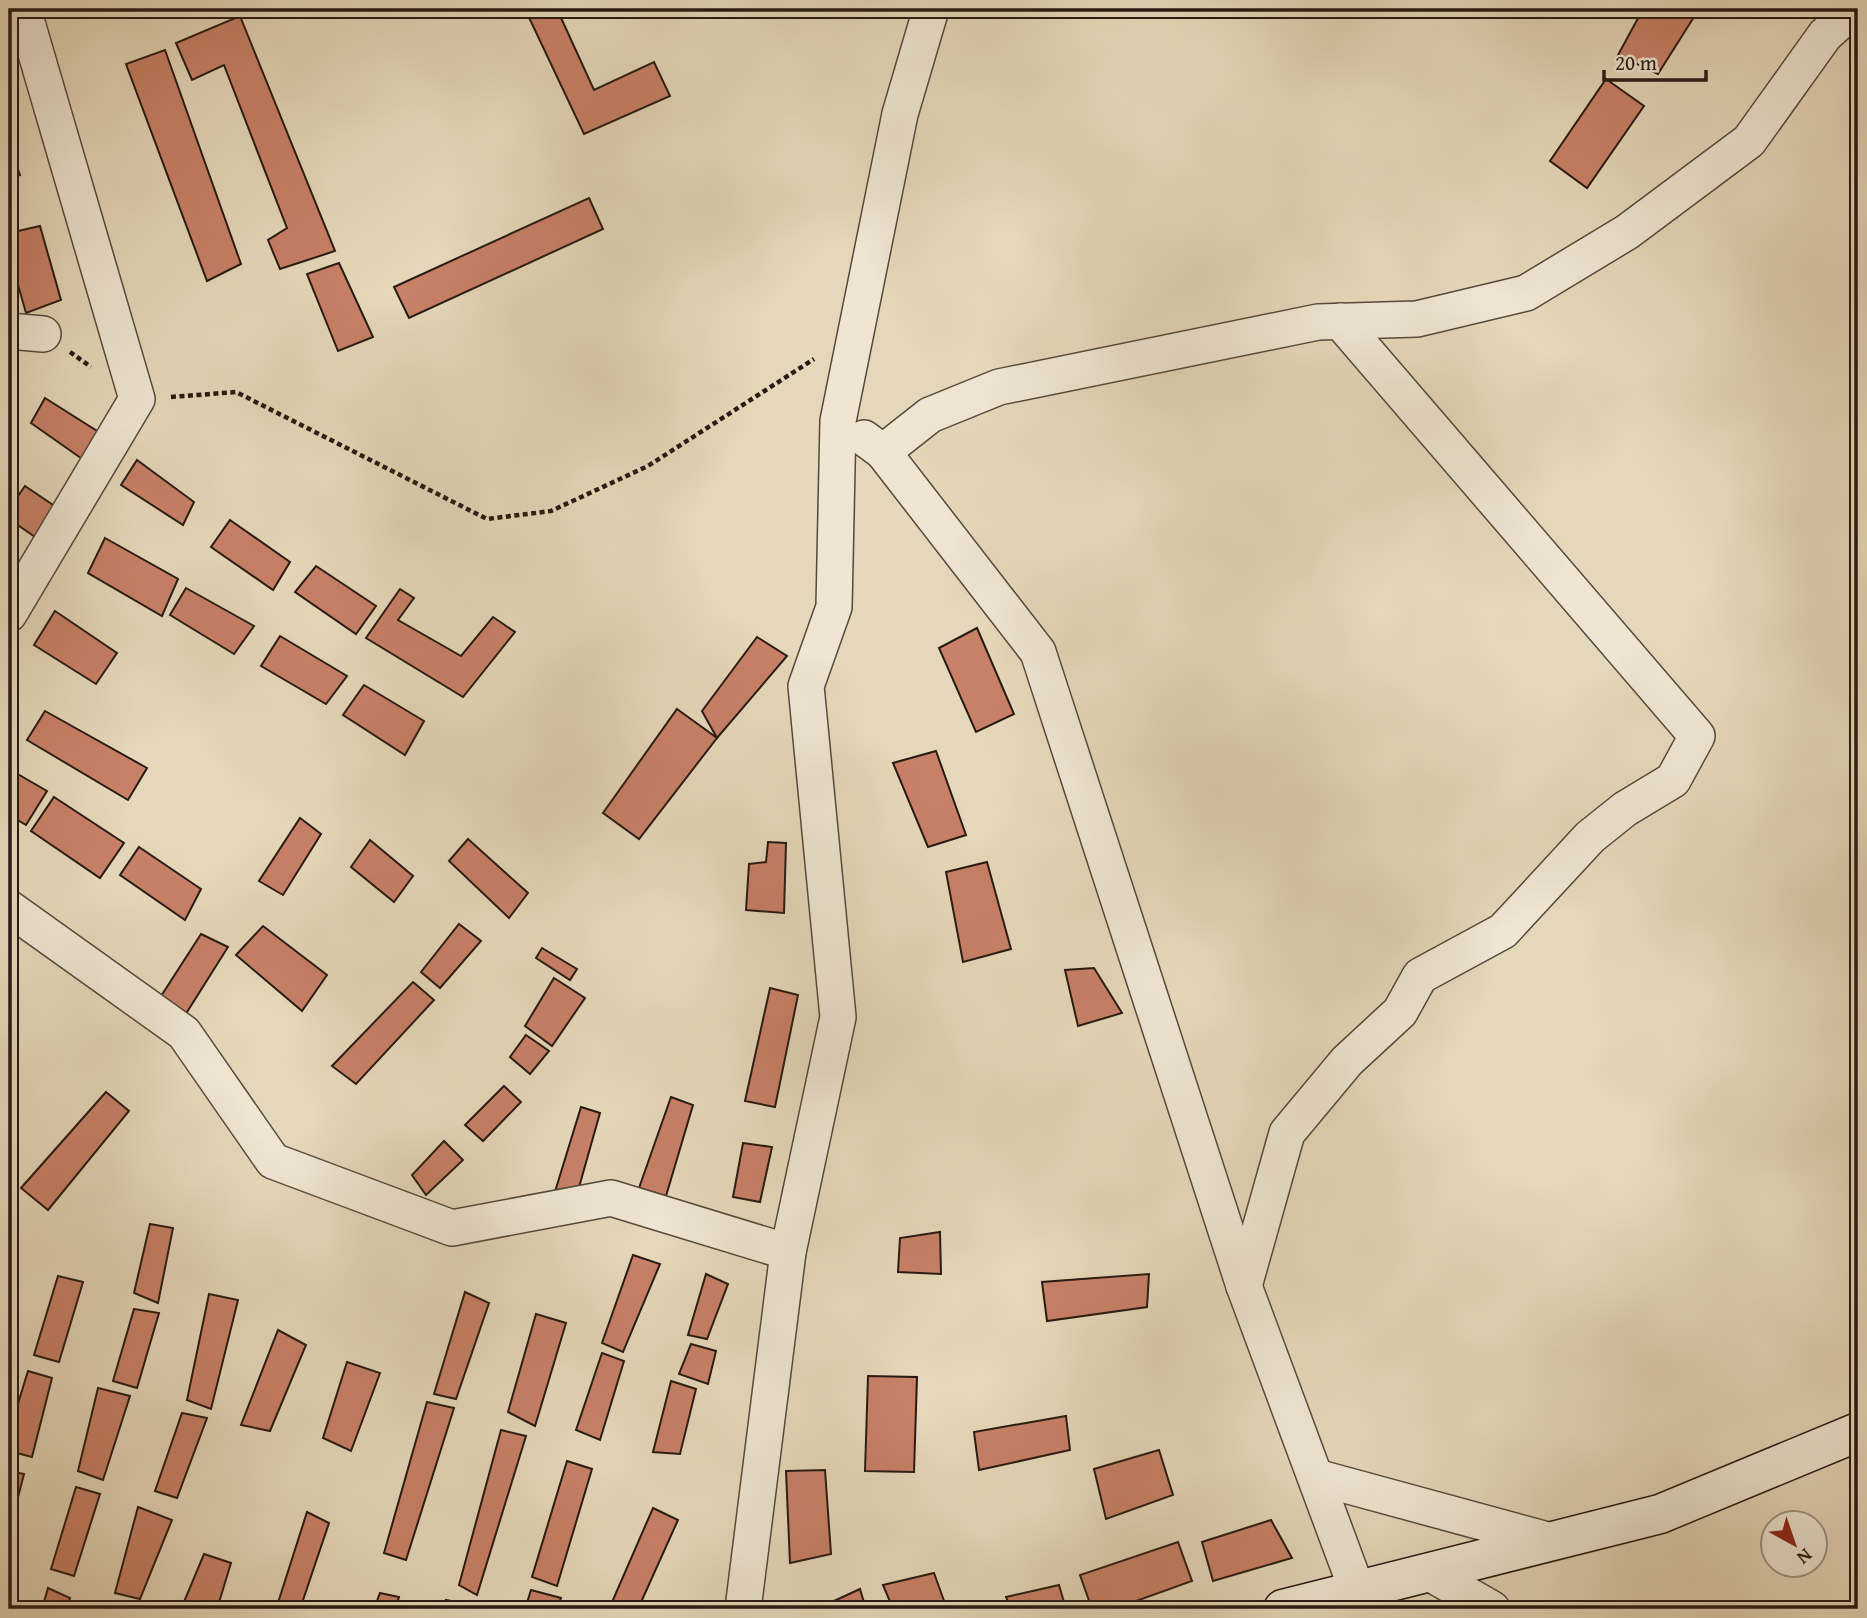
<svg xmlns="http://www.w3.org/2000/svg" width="1867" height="1618" font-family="'Gentium Book Plus',serif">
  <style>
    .building { fill: #c88067; stroke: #271a13; stroke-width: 2 }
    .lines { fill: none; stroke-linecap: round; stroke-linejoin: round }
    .minor-casing { stroke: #56493c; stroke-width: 38 }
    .secondary-casing { stroke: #271a13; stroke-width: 41 }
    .path { stroke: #271a13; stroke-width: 4.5; stroke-dasharray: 5 3.5; stroke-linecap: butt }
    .minor { stroke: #eee5d2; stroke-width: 35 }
    .secondary { stroke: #eee5d2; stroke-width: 38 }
  </style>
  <rect width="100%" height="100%" fill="#e5d7b9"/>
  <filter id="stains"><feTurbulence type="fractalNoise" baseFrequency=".00286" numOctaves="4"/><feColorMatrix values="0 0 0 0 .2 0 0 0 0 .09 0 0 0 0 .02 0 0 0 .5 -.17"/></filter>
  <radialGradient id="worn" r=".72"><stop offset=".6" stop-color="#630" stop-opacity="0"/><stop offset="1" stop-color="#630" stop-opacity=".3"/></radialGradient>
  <!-- building -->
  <g class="building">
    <polygon points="525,9 557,9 594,90 654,62 670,96 584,134"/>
    <polygon points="1643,9 1699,9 1658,74 1618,55"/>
    <polygon points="240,16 335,251 280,269 268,240 287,228 224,65 192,80 176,43"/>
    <polygon points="165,50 241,264 207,281 126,64"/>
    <polygon points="1606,79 1644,106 1587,188 1550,161"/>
    <polygon points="9,146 20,175 9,180"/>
    <polygon points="589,198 603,229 409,318 394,287"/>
    <polygon points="40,226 61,300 26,313 9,253 9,233"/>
    <polygon points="339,263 373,337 338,351 307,274"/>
    <polygon points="45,398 105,436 85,461 31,423"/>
    <polygon points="137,460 194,502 183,525 121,485"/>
    <polygon points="25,486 62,511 41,541 9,519 9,509"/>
    <polygon points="230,520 290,562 273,590 211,547"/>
    <polygon points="105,538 178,579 162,616 88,573"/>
    <polygon points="316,566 376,606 356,634 295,592"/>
    <polygon points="186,588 254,626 234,654 170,615"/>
    <polygon points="400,589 414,598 398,620 461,656 493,617 515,632 463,697 366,638"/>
    <polygon points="55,611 117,653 96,684 34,645"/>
    <polygon points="977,628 1014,714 976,732 939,648"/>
    <polygon points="280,636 347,676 326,704 261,666"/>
    <polygon points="757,637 787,656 717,738 702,711"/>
    <polygon points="364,685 424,721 405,755 343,715"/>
    <polygon points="677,709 717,738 639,839 603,813"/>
    <polygon points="45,711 147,768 128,800 27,740"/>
    <polygon points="936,751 966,835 928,847 893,763"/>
    <polygon points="9,769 47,791 26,825 9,815"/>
    <polygon points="54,797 124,843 100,878 31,831"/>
    <polygon points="300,818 321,834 283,895 259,881"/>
    <polygon points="468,839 528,893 509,918 449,861"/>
    <polygon points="370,840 413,876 394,902 351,867"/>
    <polygon points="768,842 786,843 784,913 746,910 749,864 766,862"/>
    <polygon points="139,847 201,889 185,920 120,875"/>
    <polygon points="987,862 1011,949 963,962 946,872"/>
    <polygon points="459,924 481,941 440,988 421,972"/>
    <polygon points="263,926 327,975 302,1011 236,955"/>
    <polygon points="201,934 228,947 182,1020 156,1004"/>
    <polygon points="542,948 577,969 570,980 536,958"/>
    <polygon points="1094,968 1122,1013 1078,1026 1065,970"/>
    <polygon points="554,978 585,998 552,1046 525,1026"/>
    <polygon points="413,982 434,1000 356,1084 332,1066"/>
    <polygon points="770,988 798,995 775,1107 745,1101"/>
    <polygon points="526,1035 549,1051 530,1074 510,1057"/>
    <polygon points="504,1086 521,1102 483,1141 465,1125"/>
    <polygon points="106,1092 129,1111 48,1210 21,1188"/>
    <polygon points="671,1097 693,1105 666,1196 639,1188"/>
    <polygon points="581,1107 600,1113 574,1205 553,1198"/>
    <polygon points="444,1141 463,1160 426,1195 412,1175"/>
    <polygon points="743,1143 772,1147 760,1202 733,1197"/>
    <polygon points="150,1224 173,1228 158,1303 134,1293"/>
    <polygon points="940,1232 941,1274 898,1272 900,1238"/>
    <polygon points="633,1255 660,1264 623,1352 602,1343"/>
    <polygon points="706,1274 728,1284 707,1339 688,1335"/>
    <polygon points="1149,1274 1147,1307 1047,1321 1042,1282"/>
    <polygon points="58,1276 83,1282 59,1362 34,1355"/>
    <polygon points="465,1292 489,1303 456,1399 434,1394"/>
    <polygon points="209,1294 238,1300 211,1409 187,1400"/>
    <polygon points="134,1309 159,1313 137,1388 113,1381"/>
    <polygon points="536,1314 566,1323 535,1426 508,1412"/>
    <polygon points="278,1330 306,1345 270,1431 241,1425"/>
    <polygon points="691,1344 716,1351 708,1384 679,1374"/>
    <polygon points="602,1353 624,1361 600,1440 576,1430"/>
    <polygon points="347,1362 380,1373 351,1451 323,1438"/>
    <polygon points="28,1371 52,1378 32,1457 9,1451 9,1433"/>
    <polygon points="868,1376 917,1377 914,1472 865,1471"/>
    <polygon points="671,1381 696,1389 680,1454 653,1452"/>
    <polygon points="98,1388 130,1396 103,1480 78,1471"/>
    <polygon points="427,1402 454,1408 406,1560 384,1553"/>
    <polygon points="182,1413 207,1418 177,1498 155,1491"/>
    <polygon points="1066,1416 1070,1450 979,1470 974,1432"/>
    <polygon points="501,1430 526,1436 477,1595 459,1585"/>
    <polygon points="1159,1450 1173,1495 1106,1519 1094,1469"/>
    <polygon points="567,1461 592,1469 557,1586 532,1577"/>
    <polygon points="825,1470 831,1554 790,1563 786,1471"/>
    <polygon points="9,1471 24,1474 9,1532"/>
    <polygon points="76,1487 100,1494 74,1576 51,1569"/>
    <polygon points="138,1507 172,1520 140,1599 115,1593"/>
    <polygon points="653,1508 678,1520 638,1609 609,1609"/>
    <polygon points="307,1512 329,1523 300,1609 276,1609"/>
    <polygon points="1271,1520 1292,1558 1213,1581 1202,1542"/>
    <polygon points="1178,1542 1192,1581 1114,1609 1092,1609 1080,1575"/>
    <polygon points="204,1554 231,1563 217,1609 181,1609"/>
    <polygon points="934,1573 947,1609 893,1609 883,1585"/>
    <polygon points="1059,1585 1066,1609 1011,1609 1006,1597"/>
    <polygon points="48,1588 70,1598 66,1609 42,1609"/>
    <polygon points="860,1589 866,1609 821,1609 821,1607"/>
    <polygon points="531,1590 561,1598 557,1609 525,1609"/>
    <polygon points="380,1593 399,1597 395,1609 374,1609"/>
    <polygon points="446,1600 477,1606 476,1609 443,1609"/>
  </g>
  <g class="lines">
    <defs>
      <g id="minor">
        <polyline points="9,331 43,334"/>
        <polyline points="864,438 883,452 930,415 999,387 1318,322 1417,319 1526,293 1627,232 1749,141 1825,35 1854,9"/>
        <polyline points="883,452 1038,652 1244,1286 1357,1590"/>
        <polyline points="9,614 137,399 23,9"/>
        <polyline points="9,908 184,1033 273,1161 452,1228 611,1198 788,1252"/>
        <polyline points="1244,1286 1287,1133 1347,1061 1400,1012 1420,976 1503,931 1590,837 1625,809 1673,780 1697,736 1340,321"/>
        <polyline points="1316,1477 1551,1541"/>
        <polyline points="1428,1572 1492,1609"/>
        <polyline points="743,1609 788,1252 838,1017 806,686 834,607 838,421 900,114 931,9"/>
      </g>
      <polyline id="secondary" points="1283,1609 1660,1514 1858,1432"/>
    </defs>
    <!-- minor casing -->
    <use href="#minor" class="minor-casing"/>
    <!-- secondary casing -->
    <use href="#secondary" class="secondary-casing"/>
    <!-- path -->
    <g class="path">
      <polyline points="70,352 91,367"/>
      <polyline points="171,397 236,392 487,519 551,511 648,466 814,359"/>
    </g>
    <!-- minor -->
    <use href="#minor" class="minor"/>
    <!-- secondary -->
    <use href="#secondary" class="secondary"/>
  </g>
  <!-- margin -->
  <rect width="1867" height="1618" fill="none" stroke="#e5d7b9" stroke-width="35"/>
  <rect x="10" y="10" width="1846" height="1597" fill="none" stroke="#271a13" stroke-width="3.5"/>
  <rect x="18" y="18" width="1832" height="1583" fill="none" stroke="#271a13" stroke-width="2"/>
  <!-- north arrow -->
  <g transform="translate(1794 1544) rotate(140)"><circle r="33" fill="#eee5d2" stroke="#9e9486" stroke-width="2"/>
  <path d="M0-5L12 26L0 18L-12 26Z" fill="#8f2418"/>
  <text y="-10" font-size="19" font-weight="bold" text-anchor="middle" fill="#271a13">N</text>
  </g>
  <!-- scale -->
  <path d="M1604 70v10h102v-10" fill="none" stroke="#271a13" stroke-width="3.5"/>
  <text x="1615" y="70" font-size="21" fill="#271a13" stroke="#eee5d2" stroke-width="5" paint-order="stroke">20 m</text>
  <rect width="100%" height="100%" filter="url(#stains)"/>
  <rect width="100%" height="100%" fill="url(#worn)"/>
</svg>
